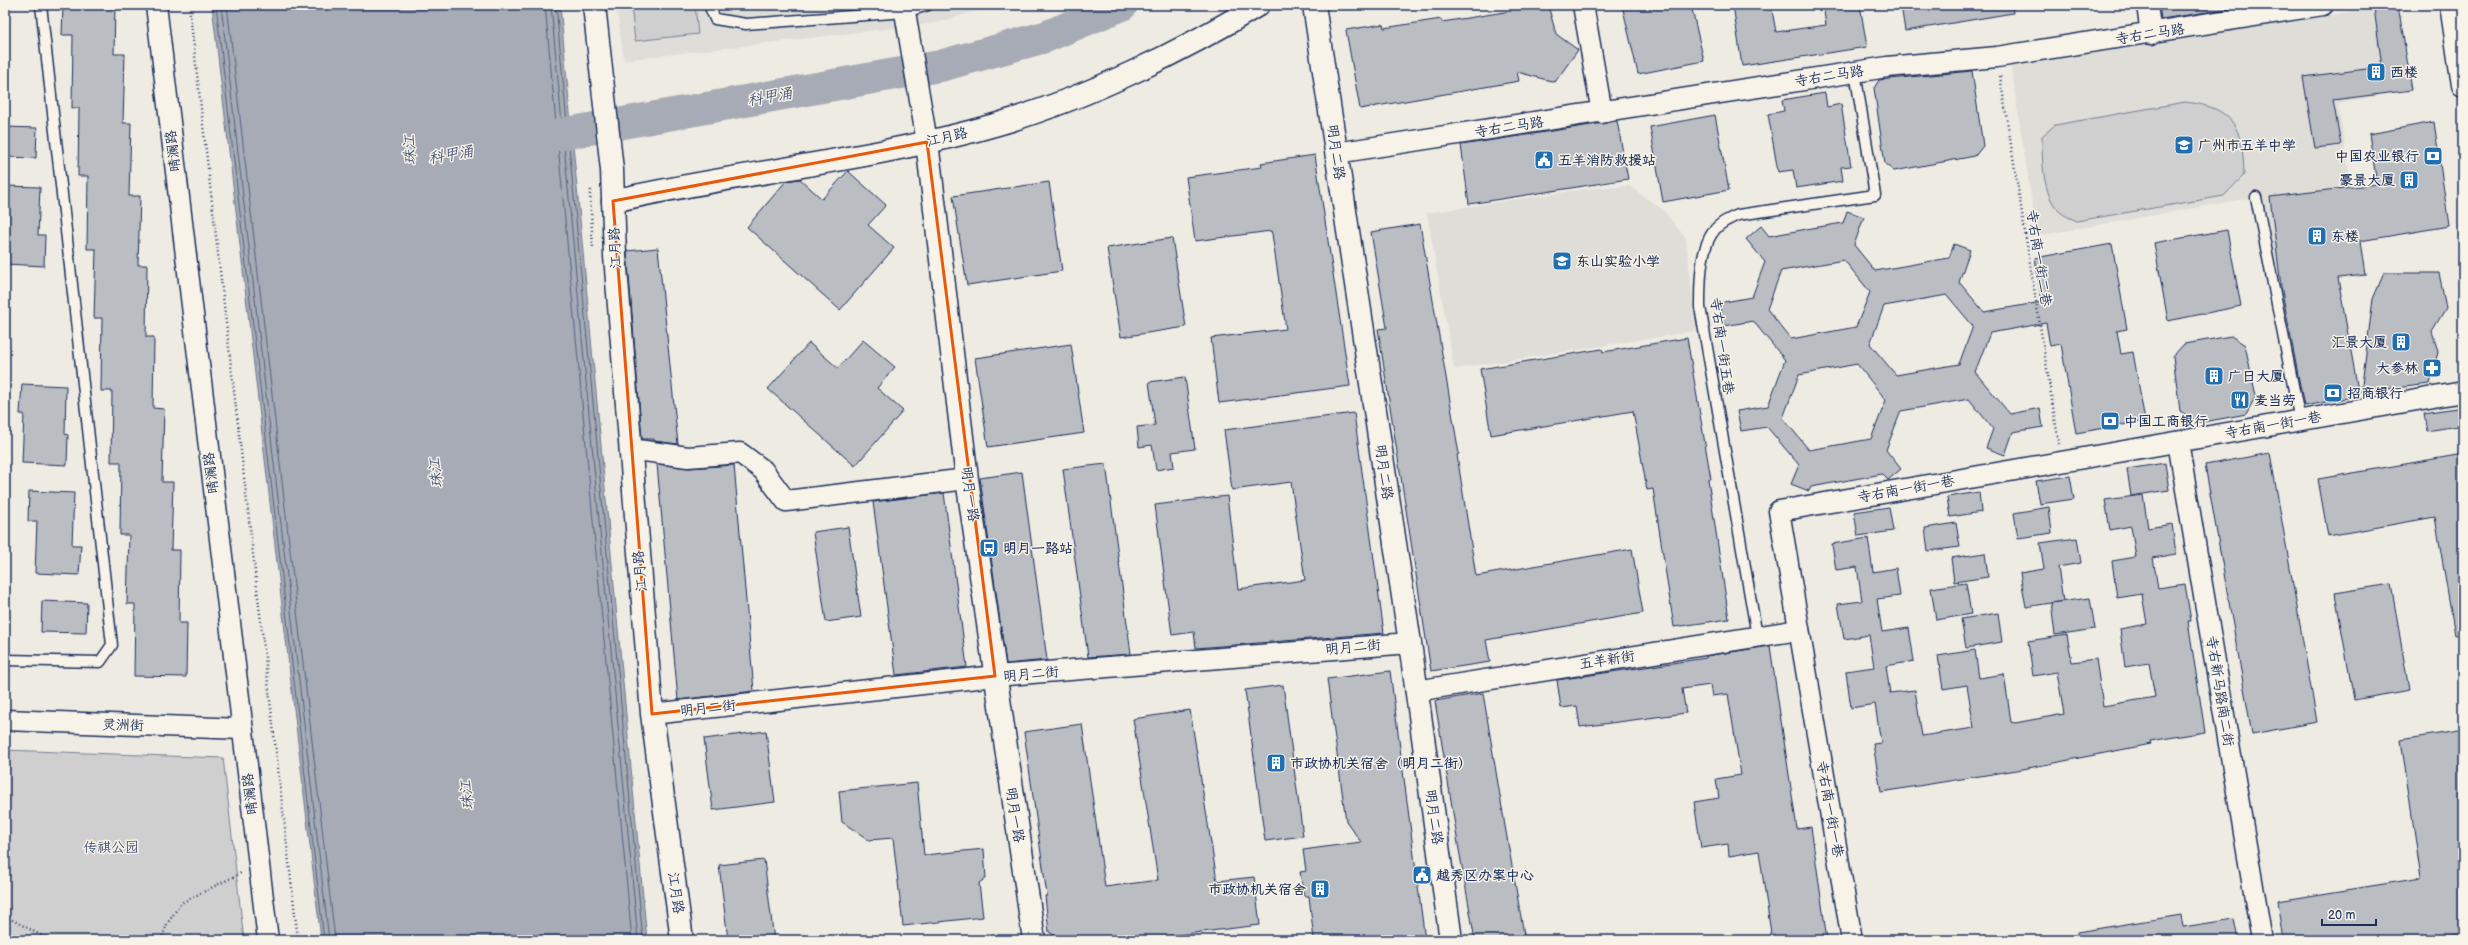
<svg xmlns="http://www.w3.org/2000/svg" width="2468" height="945" font-family="'Balsamiq Sans','LXGW WenKai TC',sans-serif">
  <style>
    .built { fill: #deddd8 }
    .green { fill: #cfcfcf; stroke: #757f96 }
    .water { fill: #a6abb5; stroke: #6e7992 }
    .lines { fill: none; stroke-linecap: round; stroke-linejoin: round }
    .shore { stroke: #536181; stroke-width: 1 }
    .river { stroke: #a6abb5; stroke-width: 32 }
    .building { fill: #babdc2; stroke: #1b2f5e; fill-rule: evenodd }
    .lane-casing { stroke: #1b2f5e; stroke-width: 13 }
    .street-casing { stroke: #1b2f5e; stroke-width: 23 }
    .secondary-casing { stroke: #1b2f5e; stroke-width: 25 }
    .path { stroke: #1b2f5e; stroke-width: 2.5; stroke-dasharray: 1 3; stroke-linecap: butt }
    .lane { stroke: #f7f3e8; stroke-width: 10 }
    .street { stroke: #f7f3e8; stroke-width: 20 }
    .secondary { stroke: #f7f3e8; stroke-width: 22 }
    .marked { fill: none; stroke: #e8590c; stroke-width: 3; stroke-linejoin: round }
    .labels { text-anchor: middle; dominant-baseline: central; stroke-width: 3; stroke-linejoin: round; paint-order: stroke }
    .street-label { font-size: 14px; fill: #1b2f5e; stroke: #f7f3e8 }
    .poi-label { font-size: 14px; font-weight: bold; fill: #1b2f5e; stroke: #f7f3e8; text-anchor: start }
    .park-label { font-size: 14px; fill: #3f4f75; stroke: #f7f3e8 }
    .water-label { font-size: 15px; font-style: italic; fill: #455478; stroke: #f7f3e8 }
  </style>
  <rect width="100%" height="100%" fill="#eeebe2"/>
  <filter id="ink" filterUnits="userSpaceOnUse"><feTurbulence type="fractalNoise" baseFrequency=".025" numOctaves="2"/><feDisplacementMap in="SourceGraphic" scale="8" xChannelSelector="R" yChannelSelector="G"/><feConvolveMatrix kernelMatrix="1 2 1 2 8 2 1 2 1" color-interpolation-filters="sRGB"/></filter>
  <g filter="url(#ink)">
    <!-- built -->
    <g class="built">
      <polygon points="616,5 997,5 936,23 624,60"/>
      <polygon points="2392,5 2398,5 2412,90 2338,103 2365,275 2273,286 2256,197 2037,236 2011,67"/>
      <polygon points="1629,186 1662,209 1686,238 1696,331 1454,369 1427,213 1584,189"/>
    </g>
    <!-- green -->
    <g class="green">
      <polygon points="631,5 695,5 698,34 635,41"/>
      <path d="M 2185,102 C 2235,107 2243,129 2244,175 L 2224,196 L 2077,221 C 2071,218 2064,216 2060,212 C 2042,196 2042,158 2042,136 L 2055,125 Z"/>
      <polygon points="5,750 223,758 244,940 5,940"/>
    </g>
    <!-- water -->
    <polygon class="water" points="212,5 560,5 647,940 321,940"/>
    <g class="lines">
      <!-- shore -->
      <g class="shore">
        <polyline points="216,5 324,940"/>
        <polyline points="221,5 329,940"/>
        <polyline points="227,5 335,940"/>
        <polyline points="545,5 632,940"/>
        <polyline points="551,5 638,940"/>
        <polyline points="556,5 643,940"/>
      </g>
      <!-- river -->
      <polyline class="river" points="528,140 940,66 1045,37 1122,5"/>
    </g>
    <!-- building -->
    <g class="building">
      <polygon points="63,5 115,5 114,54 125,54 123,123 131,123 129,196 140,196 138,265 147,265 146,337 154,337 153,408 164,409 162,482 173,482 171,550 180,550 179,623 187,623 186,677 134,676 135,604 127,604 129,535 120,535 121,462 111,462 112,391 101,391 102,318 94,318 96,249 87,249 88,176 78,176 79,108 72,108 73,35 62,35"/>
      <polygon points="1510,5 1548,5 1556,34 1578,50 1555,82 1517,72 1519,81 1360,109 1346,30 1383,24 1384,28 1441,19 1442,22 1511,11"/>
      <polygon points="1622,5 1691,5 1704,61 1638,74"/>
      <polygon points="1733,5 1771,5 1776,32 1826,25 1823,5 1860,5 1867,47 1742,66"/>
      <polygon points="1901,5 2012,5 2013,13 1905,31"/>
      <polygon points="2159,5 2239,5 2240,7 2161,19"/>
      <polygon points="2391,5 2398,5 2412,90 2333,100 2341,145 2315,148 2303,77 2382,67 2374,8"/>
      <polygon points="1972,71 1983,146 1975,156 1894,171 1885,164 1874,88 1879,80"/>
      <polygon points="1825,93 1827,107 1841,104 1851,166 1841,167 1843,181 1796,188 1793,170 1778,172 1768,114 1784,111 1782,100"/>
      <polygon points="1715,115 1729,190 1663,202 1650,127"/>
      <polygon points="1617,121 1628,179 1469,204 1461,145"/>
      <polygon points="2434,122 2449,226 2360,241 2365,275 2338,278 2359,396 2304,406 2281,286 2270,197 2377,184 2369,134"/>
      <polygon points="5,127 37,128 36,158 5,157"/>
      <polygon points="1315,155 1350,386 1219,403 1211,338 1286,329 1272,234 1271,231 1195,241 1186,177 1262,167 1261,163"/>
      <polygon points="848,171 886,205 868,225 894,248 840,310 747,227 786,181 800,179 822,199"/>
      <polygon points="1049,182 1062,271 967,285 953,196"/>
      <polygon points="5,186 40,187 38,235 45,235 44,266 5,264"/>
      <path d="M 1847,211 L 1864,217 L 1854,245 L 1875,271 L 1949,258 L 1954,244 L 1970,250 L 1959,282 L 1984,312 L 2042,302 L 2035,258 L 2112,244 L 2127,329 L 2117,331 L 2121,354 L 2133,352 L 2145,421 L 2076,433 L 2061,344 L 2050,346 L 2046,323 L 1990,333 L 1975,372 L 2010,414 L 2040,408 L 2043,427 L 2013,432 L 2005,455 L 1986,448 L 1993,429 L 1969,399 L 1901,411 L 1886,450 L 1901,469 L 1888,480 L 1882,474 L 1811,487 L 1809,491 L 1791,484 L 1799,465 L 1767,427 L 1741,431 L 1737,411 L 1768,406 L 1785,360 L 1753,321 L 1724,326 L 1719,303 L 1752,297 L 1765,262 L 1746,239 L 1761,226 L 1769,236 L 1812,228 L 1843,223 ZM 1844,260 L 1870,292 L 1856,327 L 1791,339 L 1767,309 L 1781,271 ZM 1947,295 L 1973,326 L 1959,364 L 1896,375 L 1870,344 L 1884,306 ZM 1857,364 L 1886,400 L 1871,439 L 1809,450 L 1783,418 L 1799,375 Z"/>
      <polygon points="1420,224 1459,454 1457,455 1476,576 1632,549 1643,613 1486,640 1490,662 1431,671 1378,329 1387,328 1371,232"/>
      <polygon points="2227,230 2241,306 2168,321 2154,243"/>
      <polygon points="1172,238 1186,327 1121,337 1107,248"/>
      <polygon points="658,248 678,444 654,441 654,439 642,439 627,251"/>
      <polygon points="2384,273 2439,273 2446,308 2432,331 2438,352 2430,384 2361,392 2373,299"/>
      <polygon points="2231,336 2245,345 2256,396 2246,414 2199,423 2180,411 2173,356 2184,344"/>
      <polygon points="1687,338 1711,479 1708,479 1729,619 1674,627 1653,489 1647,490 1633,411 1491,435 1480,369 1602,349 1603,352"/>
      <polygon points="863,340 895,367 877,388 903,411 855,466 768,389 809,343 838,368"/>
      <polygon points="1071,344 1084,433 988,447 975,358"/>
      <polygon points="1185,377 1195,449 1172,452 1174,467 1156,470 1152,445 1139,447 1137,427 1155,425 1149,382"/>
      <polygon points="22,384 66,386 65,434 68,435 67,465 22,463 24,414 20,414"/>
      <polygon points="2463,407 2463,425 2427,431 2424,413"/>
      <polygon points="1354,413 1384,633 1196,648 1194,632 1172,635 1155,505 1227,496 1238,589 1305,580 1291,482 1232,490 1224,430"/>
      <polygon points="2270,453 2317,722 2252,734 2205,465"/>
      <polygon points="2463,454 2463,634 2455,635 2435,517 2328,536 2318,479"/>
      <polygon points="2165,463 2169,490 2131,496 2127,469"/>
      <polygon points="657,464 689,468 734,465 754,691 678,700"/>
      <polygon points="1106,464 1131,654 1088,657 1063,469"/>
      <polygon points="1022,472 1047,660 1006,664 980,478"/>
      <polygon points="2070,476 2074,499 2040,504 2036,481"/>
      <polygon points="29,491 74,493 72,545 81,545 79,575 35,573 37,521 28,521"/>
      <polygon points="1979,492 1981,512 1950,517 1947,497"/>
      <polygon points="944,493 967,667 896,675 873,502"/>
      <polygon points="2143,495 2148,528 2172,524 2176,554 2153,558 2158,588 2185,584 2191,621 2188,621 2205,732 2150,741 2151,744 2023,769 1881,792 1873,744 1881,743 1875,704 1851,708 1846,671 1874,667 1869,635 1844,639 1838,604 1862,601 1857,567 1836,570 1832,544 1868,538 1873,572 1896,568 1900,596 1877,599 1882,632 1909,628 1914,661 1886,666 1890,693 1915,690 1922,736 1974,728 1967,685 1943,689 1938,656 1975,650 1979,678 2004,674 2011,722 2015,723 2064,714 2057,672 2033,676 2028,641 2067,635 2072,662 2096,659 2103,706 2155,697 2149,663 2125,667 2120,629 2147,624 2142,594 2117,598 2112,561 2136,557 2131,526 2110,530 2105,500"/>
      <polygon points="1889,507 1893,531 1858,536 1854,512"/>
      <polygon points="2049,507 2052,533 2018,538 2014,513"/>
      <polygon points="1956,523 1960,547 1928,551 1925,528"/>
      <polygon points="848,527 861,617 826,622 813,532"/>
      <polygon points="2077,538 2081,563 2058,567 2063,601 2026,607 2020,573 2044,569 2040,543"/>
      <polygon points="1985,553 1988,577 1954,582 1951,558"/>
      <polygon points="1966,583 1971,614 1936,620 1931,588"/>
      <polygon points="2391,584 2409,690 2354,700 2335,593"/>
      <polygon points="2090,598 2095,629 2055,635 2051,603"/>
      <polygon points="42,601 87,603 86,633 41,632"/>
      <polygon points="1998,613 2002,642 1966,648 1961,619"/>
      <polygon points="1770,646 1797,829 1811,827 1827,940 1772,940 1759,851 1729,856 1728,844 1701,848 1694,802 1719,798 1716,779 1741,775 1728,694 1712,696 1710,685 1682,689 1686,713 1580,727 1577,706 1561,708 1557,680 1706,658 1706,656"/>
      <polygon points="1390,671 1425,940 1314,940 1309,896 1304,896 1300,872 1306,871 1303,850 1361,842 1346,821 1327,679"/>
      <polygon points="1283,685 1303,836 1265,841 1245,690"/>
      <polygon points="1483,693 1505,826 1525,940 1475,940 1458,844 1435,701"/>
      <polygon points="1190,710 1217,881 1254,877 1260,925 1169,936 1170,940 1062,940 1049,932 1045,896 1047,896 1024,732 1082,724 1105,887 1158,880 1133,719"/>
      <polygon points="2463,730 2463,934 2427,940 2284,940 2278,901 2421,878 2401,740"/>
      <polygon points="766,731 775,802 713,810 704,739"/>
      <polygon points="917,783 924,855 984,849 986,878 979,883 983,917 903,926 893,838 869,840 842,822 839,791"/>
      <polygon points="764,860 774,940 728,940 719,865"/>
      <polygon points="2181,915 2183,927 2234,919 2238,940 2078,940 2077,932"/>
    </g>
    <g class="lines">
      <defs>
        <g id="lane">
          <polyline points="709,5 715,19 746,24 905,12 928,5"/>
          <polyline points="2256,197 2300,421"/>
          <path d="M 1757,636 L 1700,307 C 1700,284 1699,239 1721,224 C 1726,220 1732,218 1738,215 L 1875,195 L 1855,72"/>
          <polyline points="5,660 100,662 112,645 41,5"/>
        </g>
        <g id="street">
          <polyline points="156,5 268,940"/>
          <polyline points="1583,5 1602,113"/>
          <polyline points="2147,5 2151,34"/>
          <polyline points="905,12 927,142"/>
          <polyline points="1336,153 1887,67 1997,57 2323,5"/>
          <polyline points="2178,442 2262,940"/>
          <polyline points="630,449 688,457 740,453 763,470 786,501 967,479"/>
          <polyline points="1416,691 1799,630"/>
          <polyline points="652,714 995,676 1410,643"/>
          <polyline points="5,720 242,729"/>
          <polyline points="1852,940 1779,511 2463,392"/>
        </g>
        <g id="secondary">
          <polyline points="594,5 612,170 615,256 652,714 682,940"/>
          <polyline points="1314,5 1410,643 1451,940"/>
          <polyline points="2451,5 2463,85"/>
          <polyline points="927,142 967,479 1034,940"/>
          <path d="M 613,201 C 740,172 872,161 998,124 C 1084,99 1182,52 1258,5"/>
        </g>
      </defs>
      <!-- lane casing -->
      <use href="#lane" class="lane-casing"/>
      <!-- street casing -->
      <use href="#street" class="street-casing"/>
      <!-- secondary casing -->
      <use href="#secondary" class="secondary-casing"/>
      <!-- path -->
      <g class="path">
        <polyline points="189,5 298,940"/>
        <polyline points="2000,76 2059,444"/>
        <polyline points="591,190 590,194 593,248"/>
        <polyline points="5,916 50,940"/>
        <polyline points="161,940 167,924 181,903 241,873"/>
      </g>
      <!-- lane -->
      <use href="#lane" class="lane"/>
      <!-- street -->
      <use href="#street" class="street"/>
      <!-- secondary -->
      <use href="#secondary" class="secondary"/>
    </g>
  </g>
  <!-- marked area -->
  <path class="marked" d="M 927,142 L 995,676 L 652,714 L 613,201 Z"/>
  <!-- icons -->
  <defs>
    <symbol id="building-square" viewBox="-11 -11 22 22"><rect x="-9" y="-9" width="18" height="18" rx="4" fill="#1f6fb2" stroke="#f7f3e8"/><path d="M-4-6H4V6H1V3H-1V6H-4ZM-2.5-4.3h1.7v1.8h-1.7ZM.8-4.3h1.7v1.8H.8ZM-2.5-1h1.7V.8h-1.7ZM.8-1h1.7V.8H.8Z" fill="#fff"/></symbol>
    <symbol id="school-square" viewBox="-11 -11 22 22"><rect x="-9" y="-9" width="18" height="18" rx="4" fill="#1f6fb2" stroke="#f7f3e8"/><path d="M0-5L7-2L0 1L-7-2ZM-4 1L0 2.5L4 1V4Q0 6-4 4Z" fill="#fff"/></symbol>
    <symbol id="bank-square" viewBox="-11 -11 22 22"><rect x="-9" y="-9" width="18" height="18" rx="4" fill="#1f6fb2" stroke="#f7f3e8"/><path d="M-6-4H6V4H-6ZM0-2.3a2.3 2.3 0 1 0 0 4.6a2.3 2.3 0 1 0 0-4.6Z" fill="#fff"/></symbol>
    <symbol id="civic-square" viewBox="-11 -11 22 22"><rect x="-9" y="-9" width="18" height="18" rx="4" fill="#1f6fb2" stroke="#f7f3e8"/><path d="M-.6-6.5H3V-4.5H.6V-3L4-1V1h2V6H-6V1h2V-1L-.6-3ZM-1.2 2.5V6h2.4V2.5Z" fill="#fff"/></symbol>
    <symbol id="pharmacy-square" viewBox="-11 -11 22 22"><rect x="-9" y="-9" width="18" height="18" rx="4" fill="#1f6fb2" stroke="#f7f3e8"/><path d="M-2-6h4v4h4v4h-4v4h-4v-4h-4v-4h4Z" fill="#fff"/></symbol>
    <symbol id="restaurant-square" viewBox="-11 -11 22 22"><rect x="-9" y="-9" width="18" height="18" rx="4" fill="#1f6fb2" stroke="#f7f3e8"/><path d="M-5-6h1v4h1v-4h1v4h1v-4h1v5L-1.5 .5V6h-2V.5L-5-1ZM5-6V6H3V1.5H1.5Q1.5-4 5-6Z" fill="#fff"/></symbol>
    <symbol id="bus-square" viewBox="-11 -11 22 22"><rect x="-9" y="-9" width="18" height="18" rx="4" fill="#1f6fb2" stroke="#f7f3e8"/><path d="M-5-6H5V4H4V6H2V4H-2V6H-4V4H-5ZM-3.5-4V0h7V-4ZM-3.5 1.2v1.5H-2V1.2ZM2 1.2v1.5H3.5V1.2Z" fill="#fff"/></symbol>
  </defs>
  <g fill-rule="evenodd">
    <use href="#building-square" x="2365" y="61" width="22" height="22"/>
    <use href="#school-square" x="2173" y="134" width="22" height="22"/>
    <use href="#bank-square" x="2422" y="145" width="22" height="22"/>
    <use href="#civic-square" x="1533" y="149" width="22" height="22"/>
    <use href="#building-square" x="2398" y="169" width="22" height="22"/>
    <use href="#building-square" x="2306" y="225" width="22" height="22"/>
    <use href="#school-square" x="1551" y="250" width="22" height="22"/>
    <use href="#building-square" x="2390" y="331" width="22" height="22"/>
    <use href="#pharmacy-square" x="2421" y="357" width="22" height="22"/>
    <use href="#building-square" x="2203" y="365" width="22" height="22"/>
    <use href="#bank-square" x="2322" y="382" width="22" height="22"/>
    <use href="#restaurant-square" x="2229" y="389" width="22" height="22"/>
    <use href="#bank-square" x="2099" y="410" width="22" height="22"/>
    <use href="#bus-square" x="978" y="537" width="22" height="22"/>
    <use href="#building-square" x="1265" y="752" width="22" height="22"/>
    <use href="#civic-square" x="1411" y="864" width="22" height="22"/>
    <use href="#building-square" x="1309" y="878" width="22" height="22"/>
  </g>
  <g class="labels">
    <!-- street labels -->
    <g class="street-label">
      <text transform="translate(2150 34) rotate(-9)">寺右二马路</text>
      <text transform="translate(1829 76) rotate(-9)">寺右二马路</text>
      <text transform="translate(1509 127) rotate(-9)">寺右二马路</text>
      <text transform="translate(947 137) rotate(-13)">江月路</text>
      <text transform="translate(173 151) rotate(-97)">晴澜路</text>
      <text transform="translate(1336 152) rotate(82)">明月二路</text>
      <text transform="translate(615 248) rotate(-93)">江月路</text>
      <text transform="translate(2039 258) rotate(81)">寺右南一街二巷</text>
      <text transform="translate(1722 346) rotate(82)">寺右南一街五巷</text>
      <text transform="translate(2273 425) rotate(-10)">寺右南一街一巷</text>
      <text transform="translate(1384 472) rotate(82)">明月二路</text>
      <text transform="translate(211 473) rotate(-97)">晴澜路</text>
      <text transform="translate(1906 489) rotate(-10)">寺右南一街一巷</text>
      <text transform="translate(970 494) rotate(82)">明月一路</text>
      <text transform="translate(640 571) rotate(-95)">江月路</text>
      <text transform="translate(1353 647) rotate(-5)">明月二街</text>
      <text transform="translate(1607 660) rotate(-9)">五羊新街</text>
      <text transform="translate(1031 674) rotate(-5)">明月二街</text>
      <text transform="translate(2220 691) rotate(81)">寺右新马路南二街</text>
      <text transform="translate(708 708) rotate(-6)">明月二街</text>
      <text transform="translate(123 725) rotate(2)">灵洲街</text>
      <text transform="translate(250 794) rotate(-97)">晴澜路</text>
      <text transform="translate(1830 809) rotate(80)">寺右南一街一巷</text>
      <text transform="translate(1015 815) rotate(81)">明月一路</text>
      <text transform="translate(1434 817) rotate(82)">明月二路</text>
      <text transform="translate(676 893) rotate(82)">江月路</text>
    </g>
    <!-- poi labels -->
    <g class="poi-label">
      <text x="2390" y="72">西楼</text>
      <text x="2198" y="145">广州市五羊中学</text>
      <text x="2419" y="156" text-anchor="end">中国农业银行</text>
      <text x="1558" y="160">五羊消防救援站</text>
      <text x="2395" y="180" text-anchor="end">豪景大厦</text>
      <text x="2331" y="236">东楼</text>
      <text x="1576" y="261">东山实验小学</text>
      <text x="2387" y="342" text-anchor="end">汇景大厦</text>
      <text x="2418" y="368" text-anchor="end">大参林</text>
      <text x="2228" y="376">广日大厦</text>
      <text x="2347" y="393">招商银行</text>
      <text x="2254" y="400">麦当劳</text>
      <text x="2124" y="421">中国工商银行</text>
      <text x="1003" y="548">明月一路站</text>
      <text x="1290" y="763">市政协机关宿舍（明月二街）</text>
      <text x="1436" y="875">越秀区办案中心</text>
      <text x="1306" y="889" text-anchor="end">市政协机关宿舍</text>
    </g>
    <!-- park labels -->
    <g class="park-label">
      <text x="111" y="847">传祺公园</text>
    </g>
    <!-- water labels -->
    <g class="water-label">
      <text transform="translate(770 97) rotate(-10)">科甲涌</text>
      <text transform="translate(410 150) rotate(-92)">珠江</text>
      <text transform="translate(451 155) rotate(-10)">科甲涌</text>
      <text transform="translate(436 473) rotate(-96)">珠江</text>
      <text transform="translate(467 795) rotate(-96)">珠江</text>
    </g>
  </g>
  <!-- margin -->
  <rect width="2468" height="945" fill="none" stroke="#f7f3e8" stroke-width="20"/>
  <rect x="10" y="10" width="2448" height="925" fill="none" stroke="#1b2f5e" stroke-width="1.5" filter="url(#ink)"/>
  <!-- scale -->
  <path d="M2322 919v6h54v-6" fill="none" stroke="#1b2f5e" stroke-width="2"/>
  <text x="2328" y="919" font-size="12" fill="#1b2f5e" stroke="#f7f3e8" stroke-width="3" paint-order="stroke">20 m</text>
</svg>
